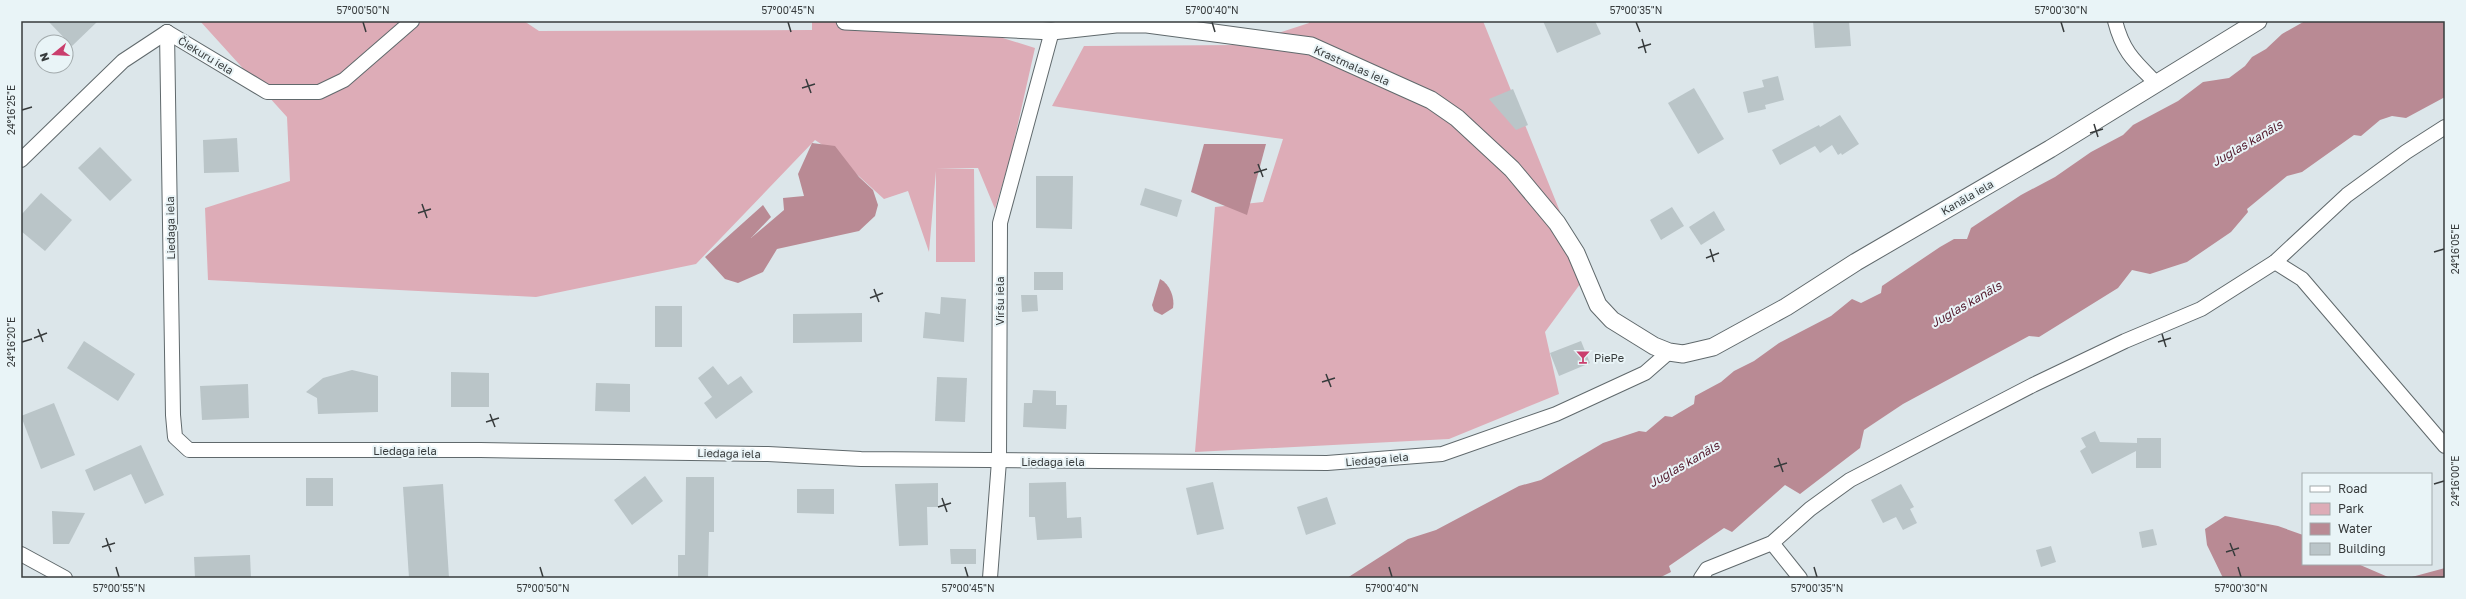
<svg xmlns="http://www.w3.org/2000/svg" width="2466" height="599" font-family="'Golos Text',sans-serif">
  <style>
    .green { fill: #ddacb7 }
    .water { fill: #b98a94 }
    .building { fill: #bac5c8 }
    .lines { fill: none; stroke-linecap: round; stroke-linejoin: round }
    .minor-casing { stroke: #60696c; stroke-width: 16 }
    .tertiary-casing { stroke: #60696c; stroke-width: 19 }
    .minor { stroke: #fff; stroke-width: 14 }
    .tertiary { stroke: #fff; stroke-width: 17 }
    .ticks { fill: none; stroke: #373b3c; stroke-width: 1.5 }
    .labels { text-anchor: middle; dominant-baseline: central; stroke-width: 4; stroke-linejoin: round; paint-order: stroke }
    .street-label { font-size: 11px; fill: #373b3c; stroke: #e9f4f7 }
    .poi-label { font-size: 11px; fill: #373b3c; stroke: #e9f4f7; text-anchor: start }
    .water-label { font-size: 12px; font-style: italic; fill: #52172a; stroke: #e9f4f7 }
    .neatline { fill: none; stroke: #373b3c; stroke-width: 1.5 }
    .ticks-label { font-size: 10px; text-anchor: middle; fill: #373b3c }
  </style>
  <rect width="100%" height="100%" fill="#dce6ea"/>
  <!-- green -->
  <g class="green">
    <polygon points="200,21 524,21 539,31 812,30 812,21 976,21 977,30 1035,48 1010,159 995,209 978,168 936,168 974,169 975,262 936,262 936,171 929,252 908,191 884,199 830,150 815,140 696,264 536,297 208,280 205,208 290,181 287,117"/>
    <polygon points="1309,21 1483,21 1586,276 1545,332 1559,394 1449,439 1195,452 1215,207 1263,202 1283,139 1052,106 1084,46 1242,45 1309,23"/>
  </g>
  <!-- water -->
  <g class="water">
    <polygon points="2305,21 2445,21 2445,97 2406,118 2392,116 2380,120 2361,136 2354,135 2302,172 2287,176 2247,209 2248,212 2231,232 2187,262 2150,274 2132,270 2118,288 2039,337 2029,336 1903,404 1864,430 1860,448 1800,494 1785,485 1732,532 1724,528 1669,566 1671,572 1659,578 1347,578 1408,539 1436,530 1519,486 1541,480 1603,443 1639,431 1646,432 1665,416 1672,417 1694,404 1695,396 1721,382 1734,371 1754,361 1779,343 1831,316 1852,299 1861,303 1881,293 1882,286 1940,247 1954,239 1967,239 1971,228 2021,195 2055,177 2091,152 2123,135 2133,125 2178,101 2203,82 2229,78 2245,66 2252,57 2266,49 2282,34"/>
    <polygon points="812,143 835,146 859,177 873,190 878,205 875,216 859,231 777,249 763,272 738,283 725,279 705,257 763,205 771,217 751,238 784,210 783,198 804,196 798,174"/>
    <polygon points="1204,144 1266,144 1247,215 1191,192"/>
    <path d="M 1160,279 C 1170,284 1175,298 1173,308 L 1162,315 L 1154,311 L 1152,305 Z"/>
    <polygon points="2225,516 2278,526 2303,535 2303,564 2358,564 2388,577 2397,578 2223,578 2207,545 2205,529"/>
    <polygon points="2445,568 2445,578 2408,578"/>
  </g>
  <!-- building -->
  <g class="building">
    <polygon points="48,21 98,21 72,46"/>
    <polygon points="1543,21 1595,21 1601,34 1557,53"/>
    <polygon points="1813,21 1849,21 1851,46 1815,48"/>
    <polygon points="1778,76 1784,100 1765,105 1766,109 1748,113 1743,92 1764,87 1762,80"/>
    <polygon points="1694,88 1724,139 1698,154 1668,103"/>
    <polygon points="1513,89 1528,125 1516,130 1489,99"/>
    <polygon points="1840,115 1859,144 1842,155 1841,153 1838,155 1832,145 1820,153 1815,146 1780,165 1772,150 1819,125 1820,127"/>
    <polygon points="237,138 239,172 204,173 203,140"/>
    <polygon points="100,147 132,180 110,201 78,168"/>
    <polygon points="1036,176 1073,176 1072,229 1036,228"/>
    <polygon points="1145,188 1182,200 1177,217 1140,205"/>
    <polygon points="41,193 72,220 45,251 21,231 21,215"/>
    <polygon points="1672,207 1684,226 1661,240 1650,220"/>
    <polygon points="1714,211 1725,230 1701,245 1689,227"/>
    <rect x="1034" y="272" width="29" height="18"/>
    <polygon points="1021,295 1037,295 1038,311 1022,312"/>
    <polygon points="941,297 966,299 964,342 923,338 925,312 940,314"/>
    <rect x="655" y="306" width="27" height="41"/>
    <polygon points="862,313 862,342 793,343 793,314"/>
    <polygon points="84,341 135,374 118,401 67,368"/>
    <polygon points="1581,341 1590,363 1559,376 1550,353"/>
    <polygon points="713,366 728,385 741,376 753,392 716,419 704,403 712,397 698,378"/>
    <polygon points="352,370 378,376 378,412 318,414 317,398 306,392 323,378"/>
    <polygon points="451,372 489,373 489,407 451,407"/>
    <polygon points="937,377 967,378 965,422 935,421"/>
    <polygon points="596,383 630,384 630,412 595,411"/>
    <polygon points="248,384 249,418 202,420 200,386"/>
    <polygon points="1033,390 1056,391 1056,405 1067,405 1066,429 1023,427 1024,403 1032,403"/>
    <polygon points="54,403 75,455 41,469 21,416"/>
    <polygon points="2095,431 2100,442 2137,443 2137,438 2161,438 2161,468 2136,468 2136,451 2092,474 2080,451 2086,447 2081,438"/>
    <polygon points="141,445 164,495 145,504 131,474 94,491 85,470"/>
    <polygon points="645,476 663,501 632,525 614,500"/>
    <polygon points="686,477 714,477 714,532 709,532 708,578 678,578 678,555 685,555"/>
    <rect x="306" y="478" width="27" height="28"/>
    <polygon points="1066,482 1067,518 1081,517 1082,538 1037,540 1035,517 1029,517 1029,483"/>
    <polygon points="1213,482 1224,529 1197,535 1186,488"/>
    <polygon points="938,483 938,507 927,507 928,545 899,546 895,484"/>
    <polygon points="443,484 449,578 409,578 403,487"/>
    <polygon points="1901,484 1914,507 1910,509 1917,523 1903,530 1896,517 1883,523 1871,500"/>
    <polygon points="797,489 834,489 834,514 797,513"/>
    <polygon points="1327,497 1336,524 1306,535 1297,507"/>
    <polygon points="52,511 85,513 69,544 53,544"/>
    <polygon points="2153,529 2157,545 2142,548 2139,532"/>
    <polygon points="2051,546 2056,562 2041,567 2036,550"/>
    <polygon points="950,549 976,549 976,564 951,564"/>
    <polygon points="250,555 251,578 195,578 194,557"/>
  </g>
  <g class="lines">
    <defs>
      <g id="minor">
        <path d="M 2115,21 C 2123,52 2134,61 2156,83"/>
        <polyline points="167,32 173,415 175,437 189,450 480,450 768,454 861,459 1327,463 1442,454 1556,414 1645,373 1669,352"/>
        <polyline points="167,32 267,92 319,92 344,80 412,21"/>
        <polyline points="21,160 123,61 167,32"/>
        <polyline points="2275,262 2302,279 2445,446"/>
        <polyline points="1772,543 1800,578"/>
        <polyline points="21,554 65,578"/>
        <polyline points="990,578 999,461 1000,223 1052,31"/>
        <polyline points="1701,578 1707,569 1772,543 1810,509 1850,480 2033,385 2125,341 2201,309 2275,262 2347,195 2406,152 2445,127"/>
      </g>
      <polyline id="tertiary" points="845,21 1052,31 1116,24 1147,24 1311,46 1431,100 1457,118 1512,169 1557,223 1576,253 1598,305 1612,320 1654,346 1669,352 1683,354 1713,347 1786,307 1856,262 2050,149 2258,21"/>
    </defs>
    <!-- minor casing -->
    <use href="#minor" class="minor-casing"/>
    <!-- tertiary casing -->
    <use href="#tertiary" class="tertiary-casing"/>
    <!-- minor -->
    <use href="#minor" class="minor"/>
    <!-- tertiary -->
    <use href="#tertiary" class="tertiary"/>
  </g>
  <!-- ticks -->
  <path class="ticks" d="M 363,22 L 366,32M 788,22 L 791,32M 1212,22 L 1215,32M 1636,22 L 1640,32M 2061,22 L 2064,32M 1642,39 L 1646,53M 1638,48 L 1651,44M 806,79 L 811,93M 802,88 L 815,84M 22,110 L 32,107M 2094,124 L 2098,137M 2090,133 L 2103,129M 1258,164 L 1263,177M 1254,173 L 1267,169M 422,204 L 427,218M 418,213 L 431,209M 1710,249 L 1714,262M 2434,252 L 2444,249M 1706,258 L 1719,253M 874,289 L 879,302M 870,298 L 883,293M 38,329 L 43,342M 2162,334 L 2166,347M 34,338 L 47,333M 22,342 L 32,339M 2158,342 L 2171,338M 1326,374 L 1331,387M 1322,382 L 1335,378M 490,414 L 495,427M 486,422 L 499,418M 1778,458 L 1783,472M 1774,467 L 1787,463M 2434,484 L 2444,481M 942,498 L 947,512M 938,507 L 951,503M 106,538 L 111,552M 2230,543 L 2235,556M 102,547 L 115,543M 2226,552 L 2239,548M 116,567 L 119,577M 540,567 L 543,577M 965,567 L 968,577M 1389,567 L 1392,577M 1814,567 L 1817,577M 2238,567 L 2241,577"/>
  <!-- icons -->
  <defs>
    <symbol id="bar-bare" viewBox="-9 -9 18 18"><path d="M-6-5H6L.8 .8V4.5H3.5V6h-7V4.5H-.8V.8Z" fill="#ca3e6d" stroke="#e9f4f7" stroke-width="2.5" paint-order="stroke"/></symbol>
  </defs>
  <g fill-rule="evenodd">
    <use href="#bar-bare" x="1573" y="347" width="20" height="20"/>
  </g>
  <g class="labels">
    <!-- street labels -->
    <g class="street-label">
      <text transform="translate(206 55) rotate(31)">Čiekuru iela</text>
      <text transform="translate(1352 65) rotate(24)">Krastmalas iela</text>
      <text transform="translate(1967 197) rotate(-30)">Kanāla iela</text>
      <text transform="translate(170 228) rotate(-91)">Liedaga iela</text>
      <text transform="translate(999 301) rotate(-90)">Viršu iela</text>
      <text x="405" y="450">Liedaga iela</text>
      <text transform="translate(729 453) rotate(1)">Liedaga iela</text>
      <text transform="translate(1377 459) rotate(-5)">Liedaga iela</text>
      <text x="1053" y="461">Liedaga iela</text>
    </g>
    <!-- poi labels -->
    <g class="poi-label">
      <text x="1594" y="357">PiePe</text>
    </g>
    <!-- water labels -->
    <g class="water-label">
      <text transform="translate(2247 143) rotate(-30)">Juglas kanāls</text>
      <text transform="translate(1966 304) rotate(-30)">Juglas kanāls</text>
      <text transform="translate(1684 464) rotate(-30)">Juglas kanāls</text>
    </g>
  </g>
  <!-- border -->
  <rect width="2466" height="599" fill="none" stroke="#e9f4f7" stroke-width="44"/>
  <!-- legend -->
  <rect x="2302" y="473" width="130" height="92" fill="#e9f4f7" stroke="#a2aaac"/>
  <rect x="2310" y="486" width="20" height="6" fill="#ffffff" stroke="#a2aaac"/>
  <text x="2338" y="493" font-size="12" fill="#373b3c">Road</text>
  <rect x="2310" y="503" width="20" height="12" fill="#ddacb7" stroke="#a2aaac"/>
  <text x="2338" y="513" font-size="12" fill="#373b3c">Park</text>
  <rect x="2310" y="523" width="20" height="12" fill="#b98a94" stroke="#a2aaac"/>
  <text x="2338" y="533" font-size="12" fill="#373b3c">Water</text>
  <rect x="2310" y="543" width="20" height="12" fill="#bac5c8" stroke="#a2aaac"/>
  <text x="2338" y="553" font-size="12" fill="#373b3c">Building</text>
  <!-- north arrow -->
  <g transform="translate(54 54) rotate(252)"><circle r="19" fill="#e9f4f7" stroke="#a2aaac"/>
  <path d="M0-3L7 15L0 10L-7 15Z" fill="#ca3e6d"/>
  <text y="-6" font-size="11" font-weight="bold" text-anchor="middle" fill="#373b3c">N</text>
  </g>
  <rect x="22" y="22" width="2422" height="555" class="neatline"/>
  <g class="ticks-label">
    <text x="363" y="14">57°00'50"N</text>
    <text x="788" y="14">57°00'45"N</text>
    <text x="1212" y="14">57°00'40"N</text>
    <text x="1636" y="14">57°00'35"N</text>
    <text x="2061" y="14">57°00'30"N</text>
    <text transform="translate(11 110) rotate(-90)" y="4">24°16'25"E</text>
    <text transform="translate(2455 249) rotate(-90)" y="4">24°16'05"E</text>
    <text transform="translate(11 342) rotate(-90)" y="4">24°16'20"E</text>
    <text transform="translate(2455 481) rotate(-90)" y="4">24°16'00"E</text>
    <text x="119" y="592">57°00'55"N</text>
    <text x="543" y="592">57°00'50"N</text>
    <text x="968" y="592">57°00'45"N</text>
    <text x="1392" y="592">57°00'40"N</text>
    <text x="1817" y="592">57°00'35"N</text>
    <text x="2241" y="592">57°00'30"N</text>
  </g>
</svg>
